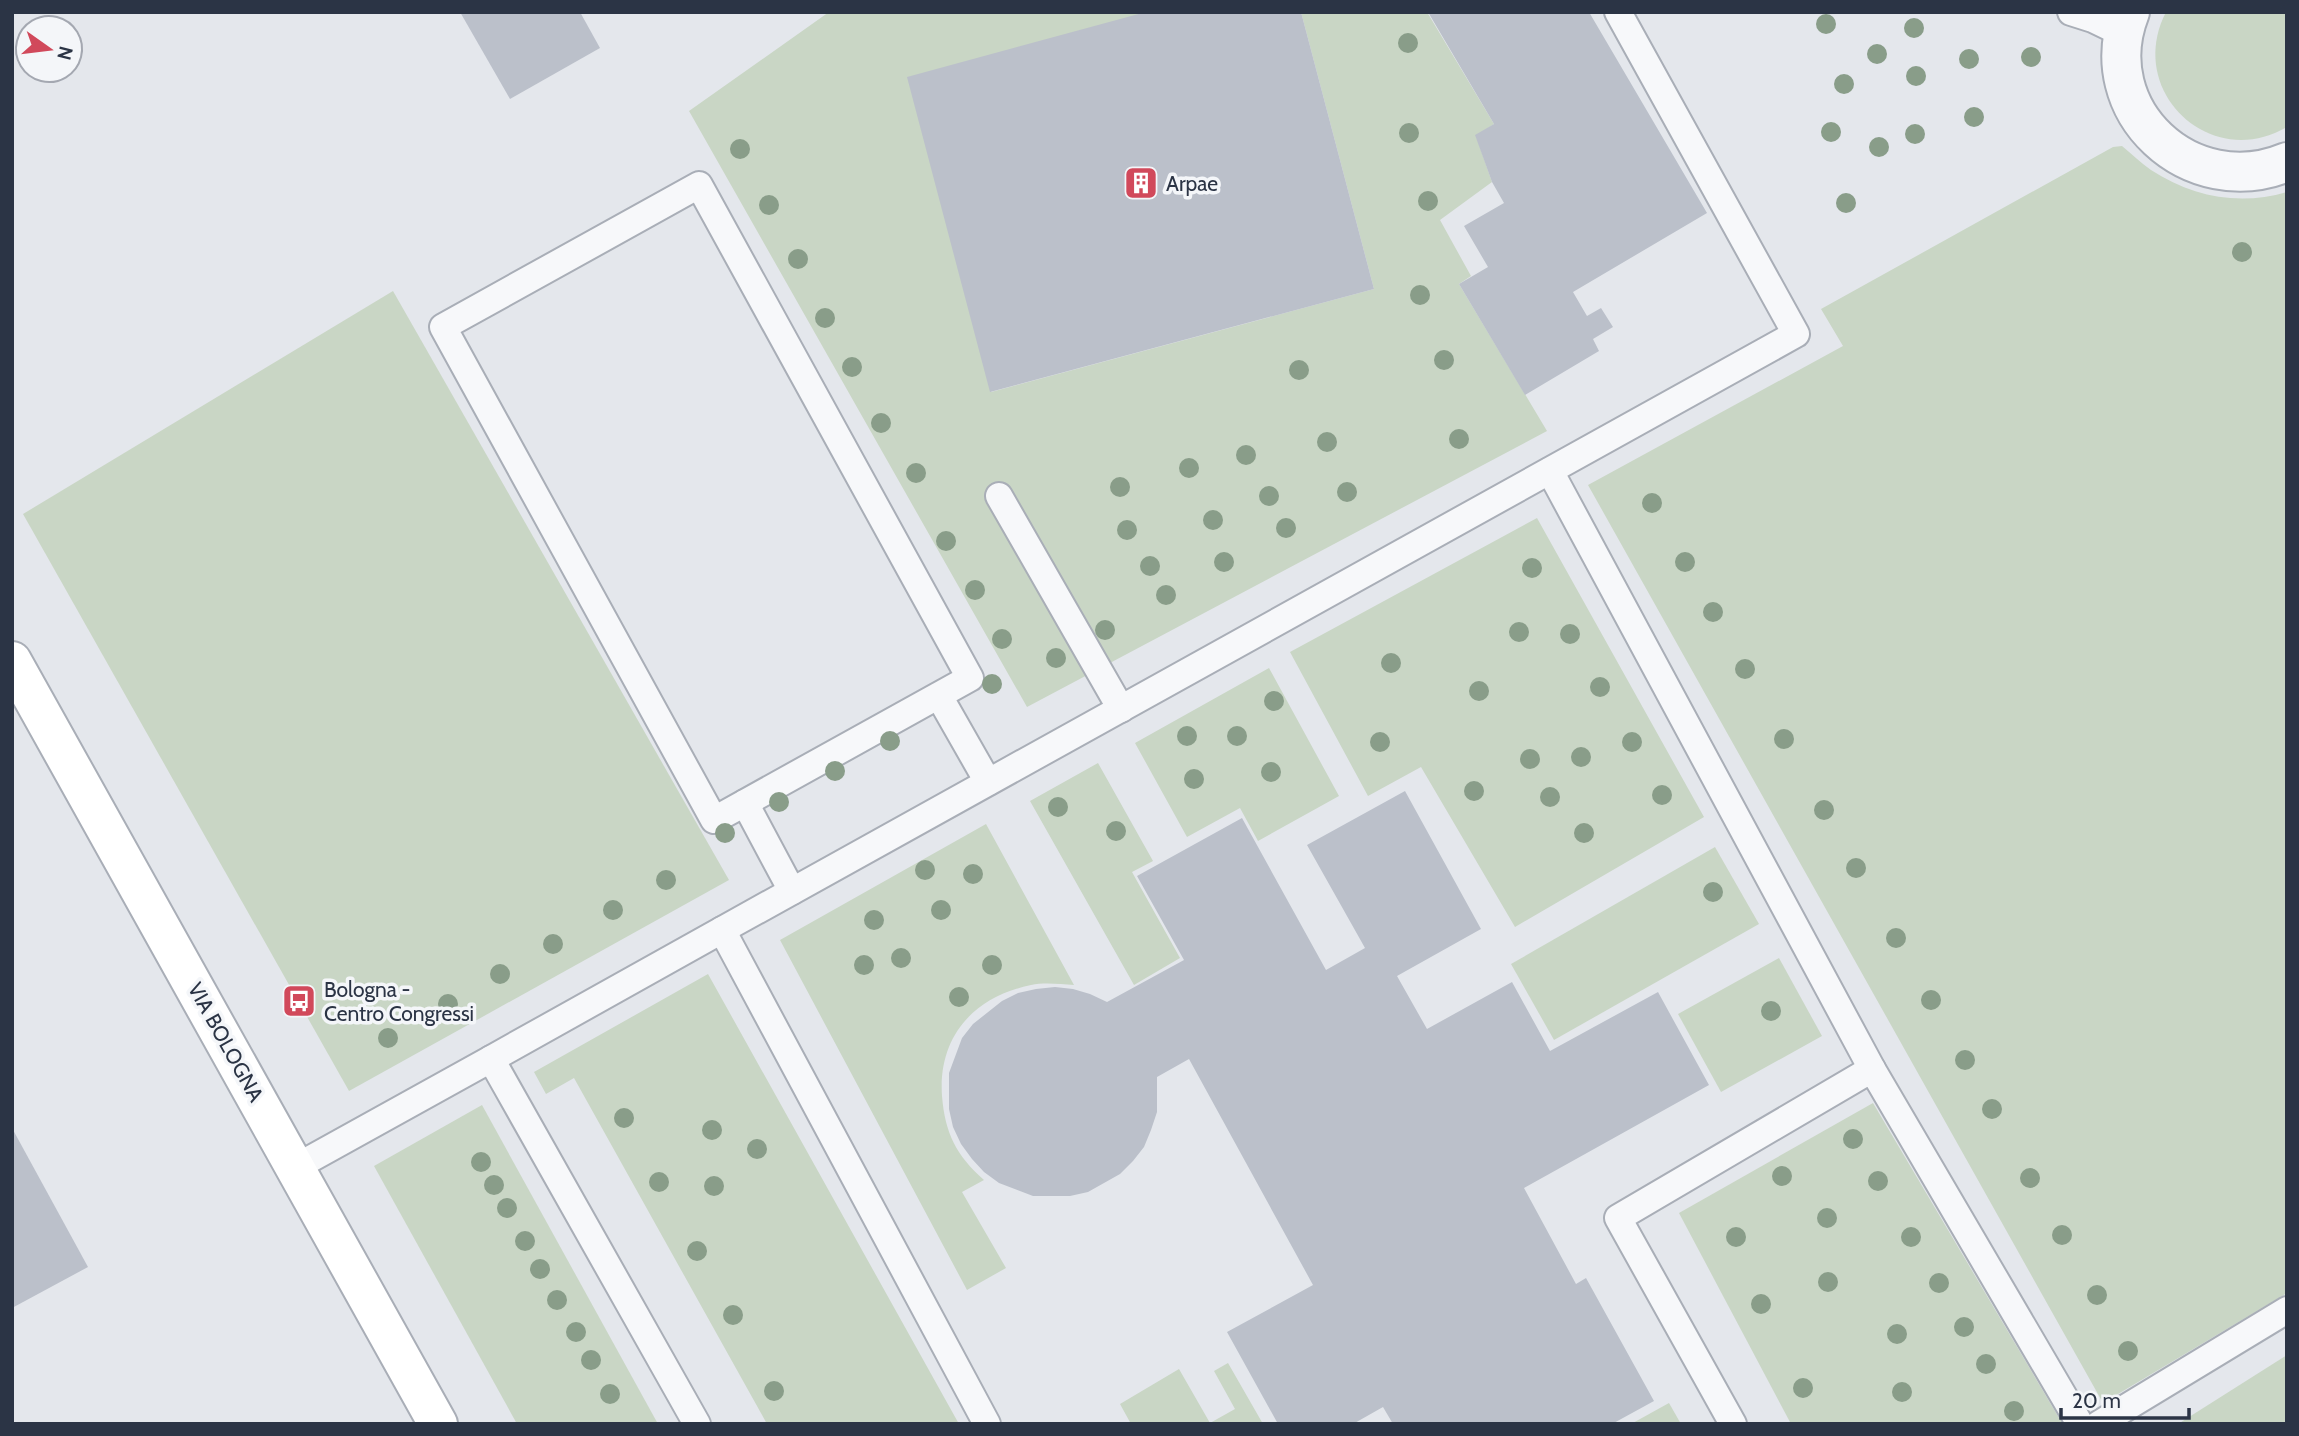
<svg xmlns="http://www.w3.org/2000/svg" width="2299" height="1436" font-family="Cabin,sans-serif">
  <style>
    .green { fill: #c9d6c5 }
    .building { fill: #bbc0ca }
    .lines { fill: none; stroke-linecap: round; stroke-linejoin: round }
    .service-casing { stroke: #a9aeb7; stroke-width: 30 }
    .minor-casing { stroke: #a9aeb7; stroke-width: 42 }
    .secondary-casing { stroke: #a9aeb7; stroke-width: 42 }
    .service { stroke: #f7f8fa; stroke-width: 26 }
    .minor { stroke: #f7f8fa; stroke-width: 38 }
    .secondary { stroke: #fff; stroke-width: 38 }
    .tree { fill: #899d89 }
    .labels { text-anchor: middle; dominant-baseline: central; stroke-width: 7; stroke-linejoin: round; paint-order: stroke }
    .poi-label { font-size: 21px; fill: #2b3445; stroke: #f4f6f9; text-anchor: start }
    .street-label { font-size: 21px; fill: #2b3445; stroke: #f4f6f9 }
  </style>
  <rect width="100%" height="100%" fill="#e4e7ec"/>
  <!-- green -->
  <g class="green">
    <polygon points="829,12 1146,12 991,392 1374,289 1301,12 1427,12 1494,124 1476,136 1492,182 1440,220 1471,276 1459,284 1547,431 1027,707 689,111"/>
    <path d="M 2166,12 L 2287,12 L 2287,127 C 2210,172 2125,91 2166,12 Z"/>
    <path d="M 2122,146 C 2132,154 2141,163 2151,170 C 2193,197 2239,206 2287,192 L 2287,1293 L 2103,1403 L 1588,485 L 1843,346 L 1821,309 L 2113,147 Z"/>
    <polygon points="393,291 729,880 349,1091 23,514"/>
    <polygon points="1537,518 1704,817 1515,927 1421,767 1368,796 1290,652"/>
    <polygon points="1269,668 1339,796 1258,841 1240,808 1187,837 1135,743"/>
    <polygon points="1098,763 1153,861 1132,872 1180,958 1134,985 1030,801"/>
    <path d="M 986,824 L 1074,985 C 1060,984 1044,982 1031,985 C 973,997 938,1037 942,1096 C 945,1133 956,1155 984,1180 L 962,1192 L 1006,1268 L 967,1290 L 780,940 Z"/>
    <polygon points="1715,847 1759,924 1554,1040 1511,964"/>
    <polygon points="1779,958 1822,1036 1721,1092 1678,1014"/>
    <polygon points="708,974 959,1424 767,1424 574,1078 546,1094 534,1072"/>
    <polygon points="1873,1103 2062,1423 1791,1424 1679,1213"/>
    <polygon points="482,1105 658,1424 517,1424 374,1166"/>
    <polygon points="2287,1355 2287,1424 2178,1424"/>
    <polygon points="1228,1363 1263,1424 1131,1424 1120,1404 1179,1369 1210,1423 1235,1409 1214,1371"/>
    <polygon points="1669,1403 1681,1424 1631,1424"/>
  </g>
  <!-- building -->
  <g class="building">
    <polygon points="460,12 580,12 600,48 510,99"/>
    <polygon points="1146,12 1301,12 1374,289 990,392 907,77"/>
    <polygon points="1428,12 1589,12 1707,213 1573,292 1587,316 1601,308 1613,327 1593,339 1599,351 1525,395 1459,284 1488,267 1464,226 1504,203 1492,182 1475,135 1494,124"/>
    <polygon points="1405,791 1481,929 1397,976 1427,1029 1512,982 1550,1051 1658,992 1709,1085 1524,1188 1576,1284 1586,1278 1654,1401 1612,1424 1393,1424 1383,1407 1353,1424 1278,1424 1227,1332 1313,1285 1189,1059 1157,1077 1157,1112 1151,1130 1144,1147 1133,1161 1120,1174 1088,1192 1070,1196 1033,1196 999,1183 984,1172 972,1159 961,1144 953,1127 949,1109 949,1073 962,1038 973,1024 1002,1001 1018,993 1036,989 1055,987 1073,989 1090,994 1107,1002 1184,960 1137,876 1242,818 1326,970 1365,948 1307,845"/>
    <polygon points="12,1128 88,1267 12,1308"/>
  </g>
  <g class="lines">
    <defs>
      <g id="service">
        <polyline points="2071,12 2093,19 2124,34"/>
        <polygon points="699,185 970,678 714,820 443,327"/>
        <polyline points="1550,471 1872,1069"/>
        <polyline points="999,496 1121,709"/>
        <polyline points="939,696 988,782"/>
        <polyline points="745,803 792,891"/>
        <polyline points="722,930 1796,334 1618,12"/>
        <polyline points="296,1167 491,1059"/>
        <polyline points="697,1424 491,1059 722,930 987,1424"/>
        <polyline points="1733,1424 1618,1218 1872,1069 2080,1424"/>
        <polyline points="2099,1424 2287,1310"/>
      </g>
      <path id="minor" d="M 2130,12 C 2091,111 2191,202 2287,162"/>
      <polyline id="secondary" points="12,661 438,1424"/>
    </defs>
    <!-- service casing -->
    <use href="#service" class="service-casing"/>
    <!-- minor casing -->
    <use href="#minor" class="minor-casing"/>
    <!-- secondary casing -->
    <use href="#secondary" class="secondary-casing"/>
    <!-- service -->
    <use href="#service" class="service"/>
    <!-- minor -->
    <use href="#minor" class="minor"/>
    <!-- secondary -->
    <use href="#secondary" class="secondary"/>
  </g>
  <!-- trees -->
  <g class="tree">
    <circle cx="1826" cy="24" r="10"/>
    <circle cx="1914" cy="28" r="10"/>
    <circle cx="1408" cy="43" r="10"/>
    <circle cx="1877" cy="54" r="10"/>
    <circle cx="2031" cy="57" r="10"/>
    <circle cx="1969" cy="59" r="10"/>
    <circle cx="1916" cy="76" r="10"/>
    <circle cx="1844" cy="84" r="10"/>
    <circle cx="1974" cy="117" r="10"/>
    <circle cx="1831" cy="132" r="10"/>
    <circle cx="1409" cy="133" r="10"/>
    <circle cx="1915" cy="134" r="10"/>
    <circle cx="1879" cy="147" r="10"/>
    <circle cx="740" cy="149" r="10"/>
    <circle cx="1428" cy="201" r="10"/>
    <circle cx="1846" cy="203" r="10"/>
    <circle cx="769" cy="205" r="10"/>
    <circle cx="2242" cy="252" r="10"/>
    <circle cx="798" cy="259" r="10"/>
    <circle cx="1420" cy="295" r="10"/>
    <circle cx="825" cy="318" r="10"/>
    <circle cx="1444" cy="360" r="10"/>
    <circle cx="852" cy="367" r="10"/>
    <circle cx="1299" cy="370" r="10"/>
    <circle cx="881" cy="423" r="10"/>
    <circle cx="1459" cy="439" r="10"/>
    <circle cx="1327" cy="442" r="10"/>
    <circle cx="1246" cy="455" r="10"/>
    <circle cx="1189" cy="468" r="10"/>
    <circle cx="916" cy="473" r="10"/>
    <circle cx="1120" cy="487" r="10"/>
    <circle cx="1347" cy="492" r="10"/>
    <circle cx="1269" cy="496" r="10"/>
    <circle cx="1652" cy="503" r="10"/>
    <circle cx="1213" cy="520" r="10"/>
    <circle cx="1286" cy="528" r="10"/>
    <circle cx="1127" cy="530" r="10"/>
    <circle cx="946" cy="541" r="10"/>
    <circle cx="1224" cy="562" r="10"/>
    <circle cx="1685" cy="562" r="10"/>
    <circle cx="1150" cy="566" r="10"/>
    <circle cx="1532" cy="568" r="10"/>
    <circle cx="975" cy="590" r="10"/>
    <circle cx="1166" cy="595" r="10"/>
    <circle cx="1713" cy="612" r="10"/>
    <circle cx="1105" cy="630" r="10"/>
    <circle cx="1519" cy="632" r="10"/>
    <circle cx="1570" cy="634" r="10"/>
    <circle cx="1002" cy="639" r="10"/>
    <circle cx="1056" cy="658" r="10"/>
    <circle cx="1391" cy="663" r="10"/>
    <circle cx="1745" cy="669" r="10"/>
    <circle cx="992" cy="684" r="10"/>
    <circle cx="1600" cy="687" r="10"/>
    <circle cx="1479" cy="691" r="10"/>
    <circle cx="1274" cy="701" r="10"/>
    <circle cx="1187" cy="736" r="10"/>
    <circle cx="1237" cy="736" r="10"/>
    <circle cx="1784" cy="739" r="10"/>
    <circle cx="890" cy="741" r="10"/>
    <circle cx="1380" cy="742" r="10"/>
    <circle cx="1632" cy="742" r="10"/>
    <circle cx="1581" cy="757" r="10"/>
    <circle cx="1530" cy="759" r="10"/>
    <circle cx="835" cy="771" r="10"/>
    <circle cx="1271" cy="772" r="10"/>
    <circle cx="1194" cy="779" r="10"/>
    <circle cx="1474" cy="791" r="10"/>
    <circle cx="1662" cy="795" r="10"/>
    <circle cx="1550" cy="797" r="10"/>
    <circle cx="779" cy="802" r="10"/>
    <circle cx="1058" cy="807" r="10"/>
    <circle cx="1824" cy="810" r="10"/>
    <circle cx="1116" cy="831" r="10"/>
    <circle cx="725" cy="833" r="10"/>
    <circle cx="1584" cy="833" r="10"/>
    <circle cx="1856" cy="868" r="10"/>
    <circle cx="925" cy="870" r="10"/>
    <circle cx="973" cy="874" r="10"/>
    <circle cx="666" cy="880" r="10"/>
    <circle cx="1713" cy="892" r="10"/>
    <circle cx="613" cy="910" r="10"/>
    <circle cx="941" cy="910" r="10"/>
    <circle cx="874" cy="920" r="10"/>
    <circle cx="1896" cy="938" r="10"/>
    <circle cx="553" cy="944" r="10"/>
    <circle cx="901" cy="958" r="10"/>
    <circle cx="864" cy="965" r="10"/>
    <circle cx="992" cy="965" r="10"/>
    <circle cx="500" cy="974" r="10"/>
    <circle cx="959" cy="997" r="10"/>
    <circle cx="1931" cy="1000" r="10"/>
    <circle cx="448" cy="1004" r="10"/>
    <circle cx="1771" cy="1011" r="10"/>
    <circle cx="388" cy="1038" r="10"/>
    <circle cx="1965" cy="1060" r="10"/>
    <circle cx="1992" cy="1109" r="10"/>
    <circle cx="624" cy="1118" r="10"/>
    <circle cx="712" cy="1130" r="10"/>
    <circle cx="1853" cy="1139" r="10"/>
    <circle cx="757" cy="1149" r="10"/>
    <circle cx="481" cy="1162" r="10"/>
    <circle cx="1782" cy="1176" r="10"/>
    <circle cx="2030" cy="1178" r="10"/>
    <circle cx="1878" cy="1181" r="10"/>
    <circle cx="659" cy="1182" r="10"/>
    <circle cx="494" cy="1185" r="10"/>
    <circle cx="714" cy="1186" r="10"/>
    <circle cx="507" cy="1208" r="10"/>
    <circle cx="1827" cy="1218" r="10"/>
    <circle cx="2062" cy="1235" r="10"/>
    <circle cx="1736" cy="1237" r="10"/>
    <circle cx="1911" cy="1237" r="10"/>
    <circle cx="525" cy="1241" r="10"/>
    <circle cx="697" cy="1251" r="10"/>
    <circle cx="540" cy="1269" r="10"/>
    <circle cx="1828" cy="1282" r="10"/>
    <circle cx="1939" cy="1283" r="10"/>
    <circle cx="2097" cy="1295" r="10"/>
    <circle cx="557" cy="1300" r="10"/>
    <circle cx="1761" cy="1304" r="10"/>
    <circle cx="733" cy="1315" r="10"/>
    <circle cx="1964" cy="1327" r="10"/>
    <circle cx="576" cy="1332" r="10"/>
    <circle cx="1897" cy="1334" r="10"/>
    <circle cx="2128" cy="1351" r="10"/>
    <circle cx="591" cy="1360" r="10"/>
    <circle cx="1986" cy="1364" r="10"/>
    <circle cx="1803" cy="1388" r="10"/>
    <circle cx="774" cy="1391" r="10"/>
    <circle cx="1902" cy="1392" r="10"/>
    <circle cx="610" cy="1394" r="10"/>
    <circle cx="2014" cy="1411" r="10"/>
  </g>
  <!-- icons -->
  <defs>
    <symbol id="building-square" viewBox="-11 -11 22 22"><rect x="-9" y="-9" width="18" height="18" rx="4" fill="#d1495b" stroke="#f4f6f9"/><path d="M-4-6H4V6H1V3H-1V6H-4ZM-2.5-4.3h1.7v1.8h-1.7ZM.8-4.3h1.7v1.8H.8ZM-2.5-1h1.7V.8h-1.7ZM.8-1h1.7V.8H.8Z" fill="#fff"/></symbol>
    <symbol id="bus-square" viewBox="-11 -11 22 22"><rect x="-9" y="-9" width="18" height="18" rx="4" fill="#d1495b" stroke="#f4f6f9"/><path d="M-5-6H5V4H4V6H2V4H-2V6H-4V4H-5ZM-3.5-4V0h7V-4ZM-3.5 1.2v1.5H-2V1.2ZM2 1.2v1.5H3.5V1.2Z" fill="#fff"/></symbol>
  </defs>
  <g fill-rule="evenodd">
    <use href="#building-square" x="1122" y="164" width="38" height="38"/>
    <use href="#bus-square" x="280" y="982" width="38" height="38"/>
  </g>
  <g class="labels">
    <!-- poi labels -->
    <g class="poi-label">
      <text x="1166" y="183">Arpae</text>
      <text x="324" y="989">Bologna -<tspan x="324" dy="24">Centro Congressi</tspan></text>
    </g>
    <!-- street labels -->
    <g class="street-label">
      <text transform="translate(226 1042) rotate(61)">VIA BOLOGNA</text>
    </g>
  </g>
  <!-- border -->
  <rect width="2299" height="1436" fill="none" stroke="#2b3445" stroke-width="28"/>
  <!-- north arrow -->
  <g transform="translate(49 49) rotate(104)"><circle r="33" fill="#f4f6f9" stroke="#a4a8b1" stroke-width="2"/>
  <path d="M0-5L12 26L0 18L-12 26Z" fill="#d1495b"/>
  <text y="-10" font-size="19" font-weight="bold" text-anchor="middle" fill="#2b3445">N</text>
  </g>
  <!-- scale -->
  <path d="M2061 1408v10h128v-10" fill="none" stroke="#2b3445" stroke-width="3.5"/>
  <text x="2072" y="1408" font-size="21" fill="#2b3445" stroke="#f4f6f9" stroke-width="5" paint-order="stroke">20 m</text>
</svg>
